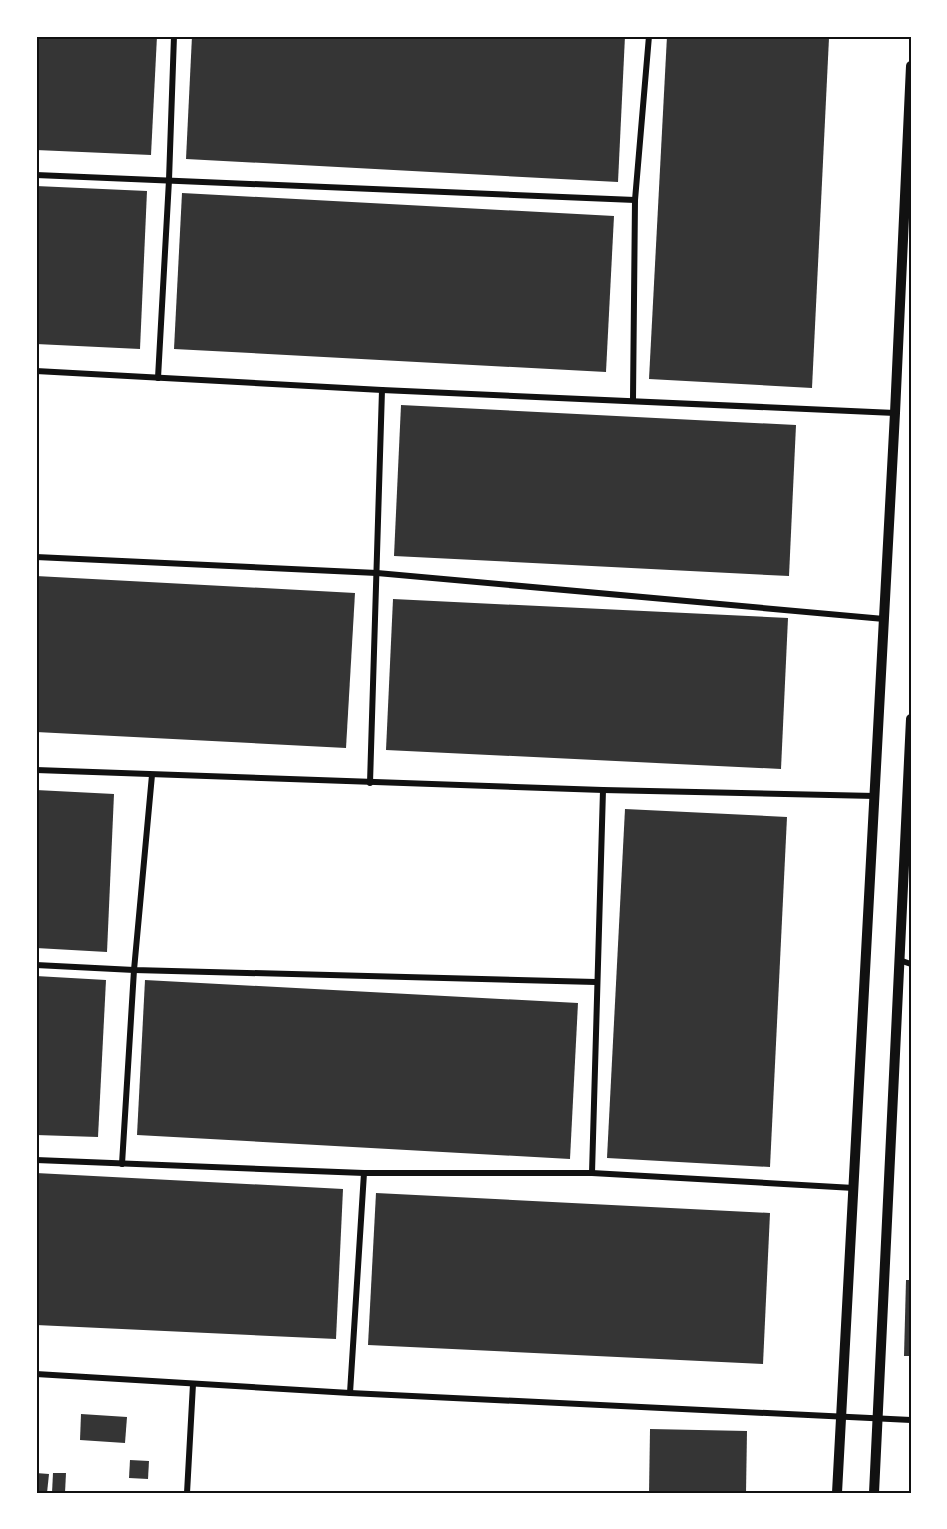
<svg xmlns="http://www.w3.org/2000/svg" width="947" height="1529" font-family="Manrope,sans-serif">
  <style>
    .building { fill: #353535 }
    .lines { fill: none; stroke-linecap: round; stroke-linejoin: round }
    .minor { stroke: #111; stroke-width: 6 }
    .tertiary { stroke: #111; stroke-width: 10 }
    .neatline { fill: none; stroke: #111; stroke-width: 2 }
  </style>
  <rect width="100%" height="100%" fill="#fff"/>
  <!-- building -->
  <g class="building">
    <polygon points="36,36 157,36 151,155 36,150"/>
    <polygon points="192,36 625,36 618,182 186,159"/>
    <polygon points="667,36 785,36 829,38 812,388 649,379"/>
    <polygon points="36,186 147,191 140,349 36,344"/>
    <polygon points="182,193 614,216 606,372 174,349"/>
    <polygon points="401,405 796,425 789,576 394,556"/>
    <polygon points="36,576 355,593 346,748 36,732"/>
    <polygon points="393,599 788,618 781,769 386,750"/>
    <polygon points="36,790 114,794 107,952 36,948"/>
    <polygon points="625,809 787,817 770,1167 607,1158"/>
    <polygon points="36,976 106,980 98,1137 36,1135"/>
    <polygon points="145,980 578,1003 570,1159 137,1135"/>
    <polygon points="36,1173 343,1189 336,1339 36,1325"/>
    <polygon points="376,1193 770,1213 763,1364 368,1345"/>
    <polygon points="906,1280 911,1280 911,1356 904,1356"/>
    <polygon points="81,1414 127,1417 125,1443 80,1440"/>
    <polygon points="650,1429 747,1431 746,1493 649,1493"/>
    <polygon points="130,1460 149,1461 148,1479 129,1478"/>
    <polygon points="36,1473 49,1474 47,1493 36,1493"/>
    <polygon points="53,1473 66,1473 65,1493 52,1493"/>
  </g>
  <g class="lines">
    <!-- minor -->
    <g class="minor">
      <polyline points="36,175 635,200"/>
      <polyline points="36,371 382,390 895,413"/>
      <polyline points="158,378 169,180 174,36"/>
      <polyline points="633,400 635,200 649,36"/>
      <polyline points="36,557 377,573 884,619"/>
      <polyline points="36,770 603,790 875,796"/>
      <polyline points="370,783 382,390"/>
      <polyline points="899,960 911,964"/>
      <polyline points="36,965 134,970 596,982"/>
      <polyline points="36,1160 364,1173 592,1173 854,1188"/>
      <polyline points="122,1164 134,970 152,775"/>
      <polyline points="592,1173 603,790"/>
      <polyline points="36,1374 350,1393 911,1420"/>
      <polyline points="350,1393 364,1173"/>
      <polyline points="187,1493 193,1384"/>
    </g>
    <!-- tertiary -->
    <g class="tertiary">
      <polyline points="837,1493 895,413 911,66"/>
      <polyline points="874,1493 911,719"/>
    </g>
  </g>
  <!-- border -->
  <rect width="947" height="1529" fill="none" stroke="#ffffff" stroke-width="75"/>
  <rect x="38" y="38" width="872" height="1454" class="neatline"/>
</svg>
